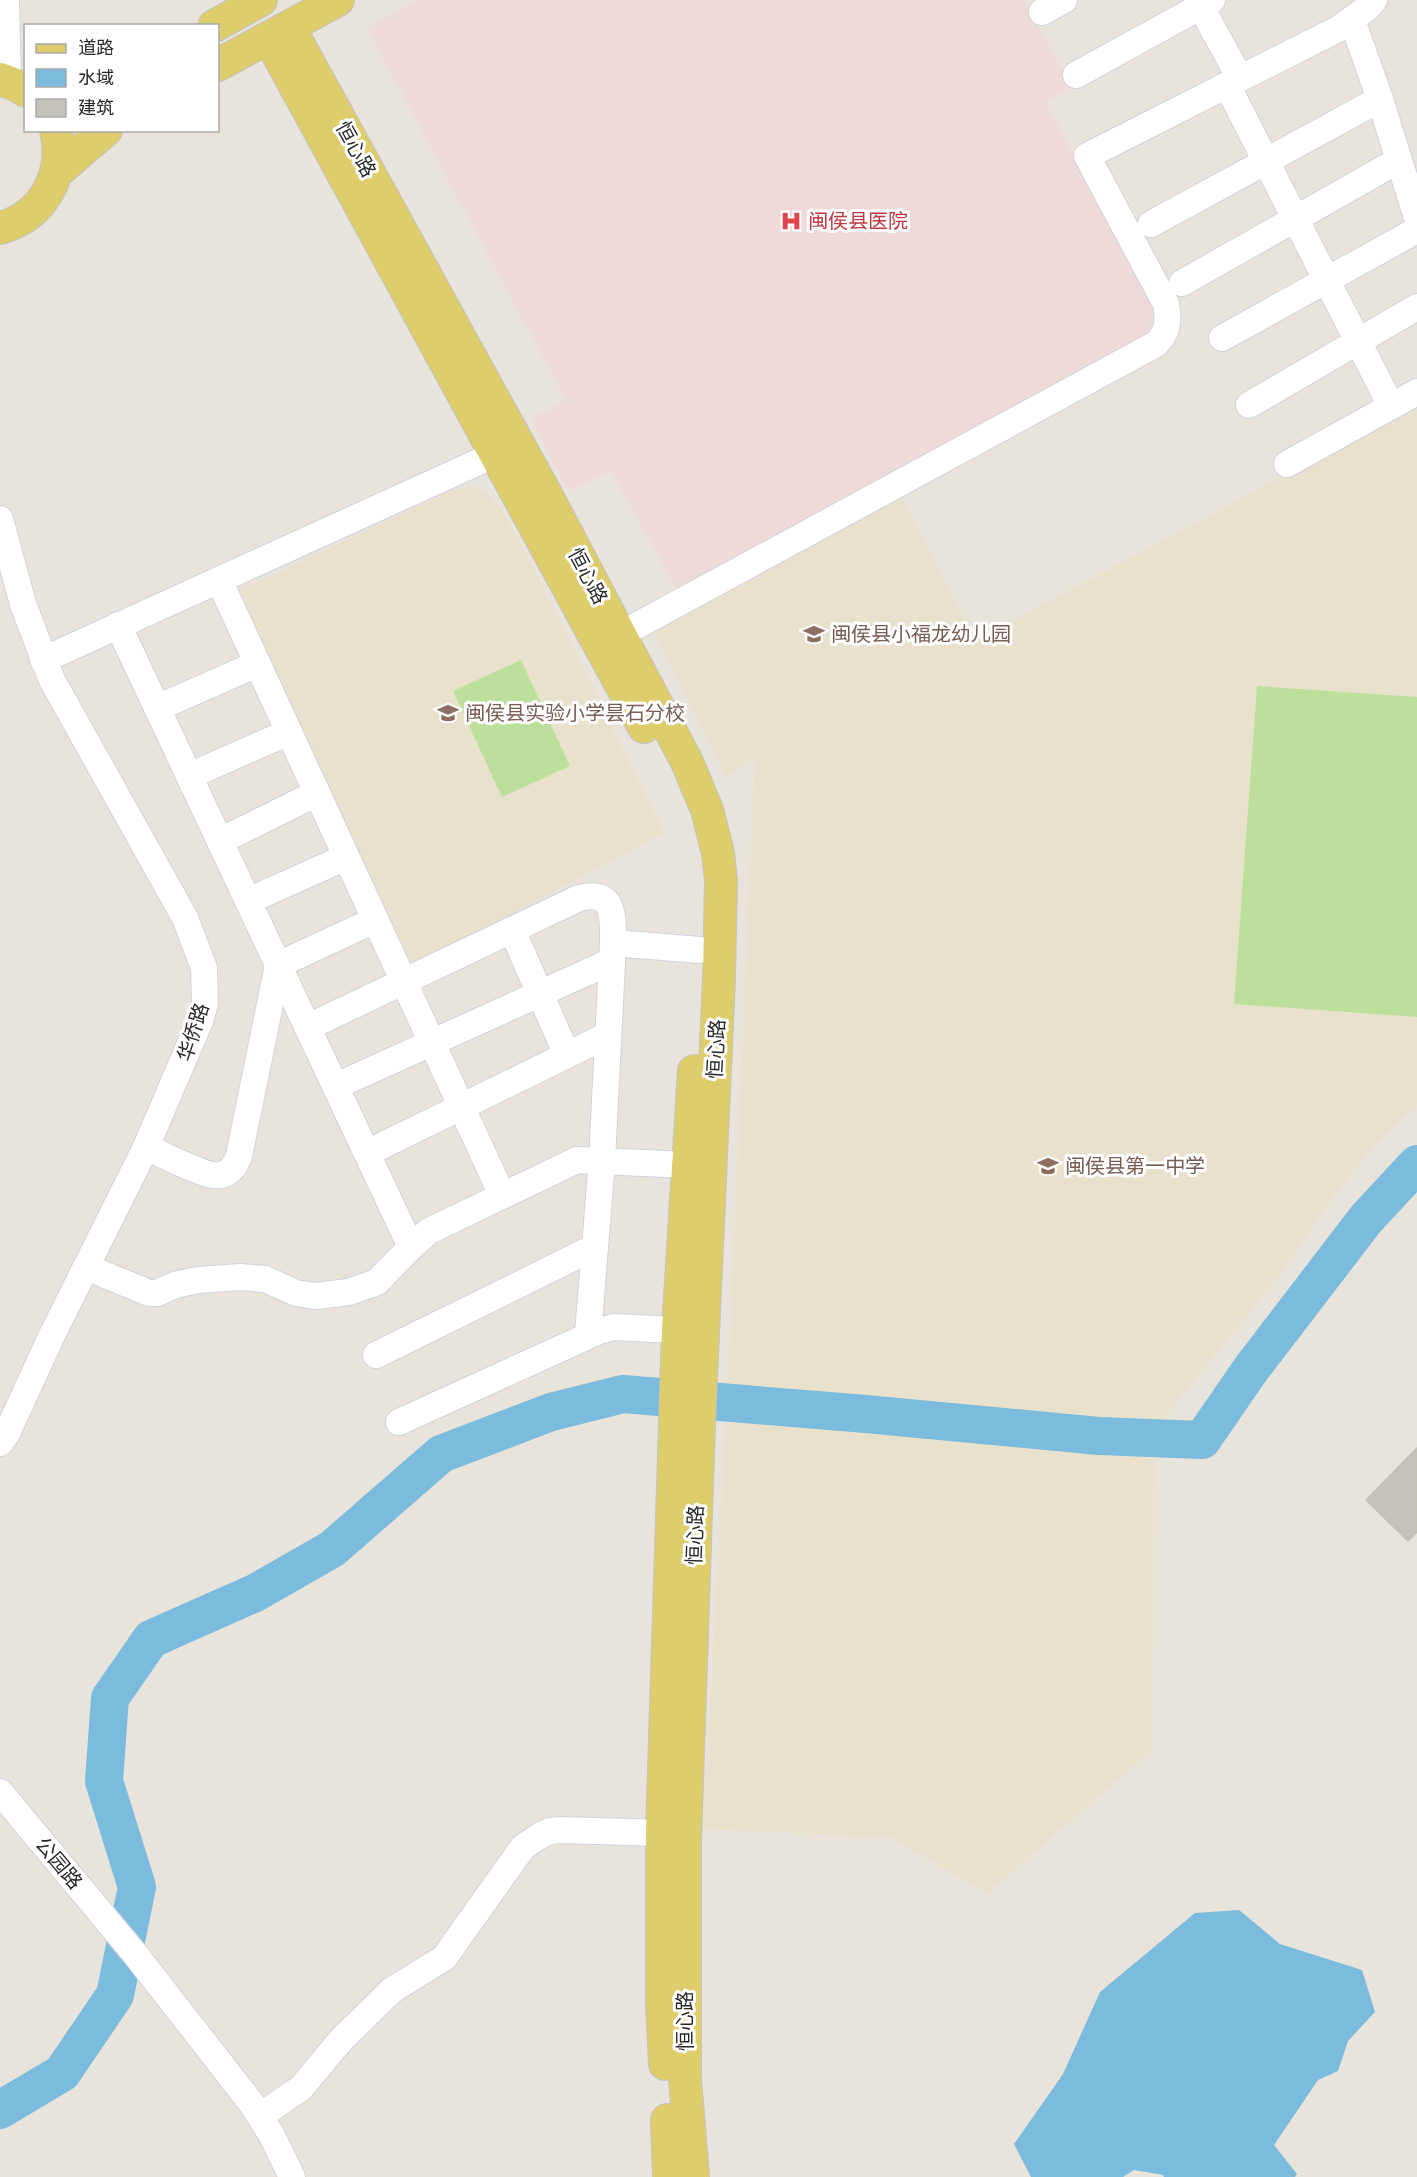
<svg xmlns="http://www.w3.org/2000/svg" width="1417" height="2177" font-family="Helvetica,'Noto Sans SC',sans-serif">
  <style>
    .education { fill: #e8e2cc }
    .medical { fill: #efdad9 }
    .pitch { fill: #bcdf9b }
    .water { fill: #7abbde }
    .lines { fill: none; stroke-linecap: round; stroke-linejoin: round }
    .river { stroke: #7abbde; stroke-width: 38 }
    .building { fill: #c4c1bb; stroke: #c3c0b5; stroke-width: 1.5 }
    .minor-casing { stroke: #d1d2df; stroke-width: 28 }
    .major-casing { stroke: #c3c3c3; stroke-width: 34 }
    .minor { stroke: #fff; stroke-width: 26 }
    .major { stroke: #decd6b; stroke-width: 32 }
    .labels { text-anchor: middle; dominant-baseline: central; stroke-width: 6; stroke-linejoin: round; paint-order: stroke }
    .street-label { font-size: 20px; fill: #282828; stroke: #fff }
    .health-label { font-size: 20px; fill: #be3a42; stroke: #fff; text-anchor: start }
    .education-label { font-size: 20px; fill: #785e54; stroke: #fff; text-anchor: start }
  </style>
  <rect width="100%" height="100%" fill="#e9e4db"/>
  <!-- education -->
  <g class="education">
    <polygon points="1417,409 1417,1105 1373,1147 1342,1185 1277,1278 1154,1430 1152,1750 987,1893 891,1837 703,1829 727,1404 755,756 726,776 651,626 901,497 976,641 1282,477"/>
    <polygon points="470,487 482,491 492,498 501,508 517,536 664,832 414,967 233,594 457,488"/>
  </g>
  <!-- medical -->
  <polygon class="medical" points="419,0 1024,0 1071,87 1045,102 1155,298 1152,322 1147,332 1139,340 1123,350 676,588 611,471 568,491 532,419 566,400 367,28"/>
  <!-- pitch -->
  <g class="pitch">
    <polygon points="521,660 570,766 502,797 453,691"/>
    <polygon points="1257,686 1417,697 1417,1017 1234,1004"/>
  </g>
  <!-- water -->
  <polygon class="water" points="1239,1910 1280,1944 1362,1970 1375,2012 1348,2041 1338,2071 1318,2080 1274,2145 1297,2174 1295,2177 1164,2177 1163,2175 1134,2170 1123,2177 1031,2177 1014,2144 1063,2074 1100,1992 1195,1913"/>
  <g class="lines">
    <!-- river -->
    <polyline class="river" points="0,2110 62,2073 115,1995 137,1887 104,1781 110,1698 151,1639 255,1593 332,1549 441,1454 551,1412 623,1394 866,1414 1099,1436 1202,1440 1251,1369 1366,1219 1417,1164"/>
  </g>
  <!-- building -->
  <polygon class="building" points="1417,1448 1417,1532 1408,1541 1366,1500"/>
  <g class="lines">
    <defs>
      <g id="minor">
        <polyline points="6,0 8,82"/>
        <polyline points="1197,0 1240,78"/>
        <polyline points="1042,12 1064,0"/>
        <polyline points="1352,20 1380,99 1417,218"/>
        <polyline points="1076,75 1212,0"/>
        <polyline points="1227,85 1391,406"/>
        <polyline points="1151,224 1380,99"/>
        <polyline points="1182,283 1399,160"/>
        <polyline points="1222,338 1417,230"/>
        <polyline points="1249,405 1417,307"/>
        <polyline points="1287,464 1417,392"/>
        <polyline points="0,519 23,604 52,680 185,918 204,968 205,1003 200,1021 146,1147 52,1335 7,1433 0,1443"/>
        <polyline points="219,580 502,1195"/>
        <polyline points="118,625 411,1247"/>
        <path d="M 603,644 L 1156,344 C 1168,332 1169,321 1166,304 L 1087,156 L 1338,29 L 1366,9 L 1374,0"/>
        <polyline points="43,660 496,454"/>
        <polyline points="157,708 257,664"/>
        <polyline points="189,776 289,732"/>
        <polyline points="220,841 317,793"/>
        <polyline points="248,901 346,857"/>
        <polyline points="512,930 567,1055"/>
        <polyline points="613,943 700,950"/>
        <path d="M 308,1027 L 579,898 C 615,889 613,916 613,943 L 602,1160 L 588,1335"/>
        <polyline points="336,1086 612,961"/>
        <path d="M 146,1147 C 162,1154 200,1174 214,1175 C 227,1177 235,1167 239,1156 L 278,965 L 375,920"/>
        <polyline points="367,1153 608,1035"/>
        <polyline points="86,1267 149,1293 157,1293 175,1285 198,1280 240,1277 265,1279 296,1293 315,1296 349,1292 377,1282 411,1247 429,1231 577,1160 688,1165"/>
        <polyline points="376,1355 595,1247"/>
        <polyline points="399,1422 599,1331 614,1327 678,1330"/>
        <polyline points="0,1792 135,1954 252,2104 271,2134 292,2177"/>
        <polyline points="260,2116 301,2088 341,2040 392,1990 444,1958 523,1847 541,1835 550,1831 561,1830 662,1833"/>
      </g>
      <g id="major">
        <polyline points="214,26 261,0"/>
        <polyline points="289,27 547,496 687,762 707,810 718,853 721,881 719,978 699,1423 685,1841 685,2079 693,2177"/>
        <polyline points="269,38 644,727"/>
        <polyline points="218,65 338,0"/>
        <polyline points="0,79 18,86 26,91"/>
        <polyline points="57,172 106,130"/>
        <path d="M 0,228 C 44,216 66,174 56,130"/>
        <polyline points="665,2064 662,2005 662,1833 678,1330 694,1071"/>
        <polyline points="667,2120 669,2177"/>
      </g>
    </defs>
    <!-- minor casing -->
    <use href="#minor" class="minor-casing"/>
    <!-- major casing -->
    <use href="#major" class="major-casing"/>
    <!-- minor -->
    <use href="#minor" class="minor"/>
    <!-- major -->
    <use href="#major" class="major"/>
  </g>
  <!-- icons -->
  <defs>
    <symbol id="hospital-bare" viewBox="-9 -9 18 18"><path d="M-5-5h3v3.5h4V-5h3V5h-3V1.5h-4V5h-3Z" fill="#e0444e" stroke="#fff" stroke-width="2.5" paint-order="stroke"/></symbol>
    <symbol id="school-bare" viewBox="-9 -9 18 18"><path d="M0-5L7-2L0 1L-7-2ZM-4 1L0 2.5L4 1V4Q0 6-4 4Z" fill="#8d6e63" stroke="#fff" stroke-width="2.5" paint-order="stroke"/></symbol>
  </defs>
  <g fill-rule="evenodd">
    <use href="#hospital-bare" x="776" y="206" width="30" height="30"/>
    <use href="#school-bare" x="799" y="619" width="30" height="30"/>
    <use href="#school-bare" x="433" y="698" width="30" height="30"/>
    <use href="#school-bare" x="1033" y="1151" width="30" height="30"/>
  </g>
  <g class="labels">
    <!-- street labels -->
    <g class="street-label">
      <text transform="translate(356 149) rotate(61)">恒心路</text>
      <text transform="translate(588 576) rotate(62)">恒心路</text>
      <text transform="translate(193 1032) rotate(-72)">华侨路</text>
      <text transform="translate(716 1049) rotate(-87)">恒心路</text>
      <text transform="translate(695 1535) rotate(-88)">恒心路</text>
      <text transform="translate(59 1863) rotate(50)">公园路</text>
      <text transform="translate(685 2021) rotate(-90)">恒心路</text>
    </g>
    <!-- health labels -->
    <g class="health-label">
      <text x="808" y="221">闽侯县医院</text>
    </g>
    <!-- education labels -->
    <g class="education-label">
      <text x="831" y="634">闽侯县小福龙幼儿园</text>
      <text x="465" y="713">闽侯县实验小学昙石分校</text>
      <text x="1065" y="1166">闽侯县第一中学</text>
    </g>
  </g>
  <!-- legend -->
  <rect x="24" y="24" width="195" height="108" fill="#ffffff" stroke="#a9a9a9" stroke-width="1.5"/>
  <rect x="36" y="44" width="30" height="9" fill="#decd6b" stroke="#a9a9a9" stroke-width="1.5"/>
  <text x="78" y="54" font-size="18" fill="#282828">道路</text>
  <rect x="36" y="69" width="30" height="18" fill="#7abbde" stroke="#a9a9a9" stroke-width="1.5"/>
  <text x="78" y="84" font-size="18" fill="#282828">水域</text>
  <rect x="36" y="99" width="30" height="18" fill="#c4c1bb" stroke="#a9a9a9" stroke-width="1.5"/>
  <text x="78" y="114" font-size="18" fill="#282828">建筑</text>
</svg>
